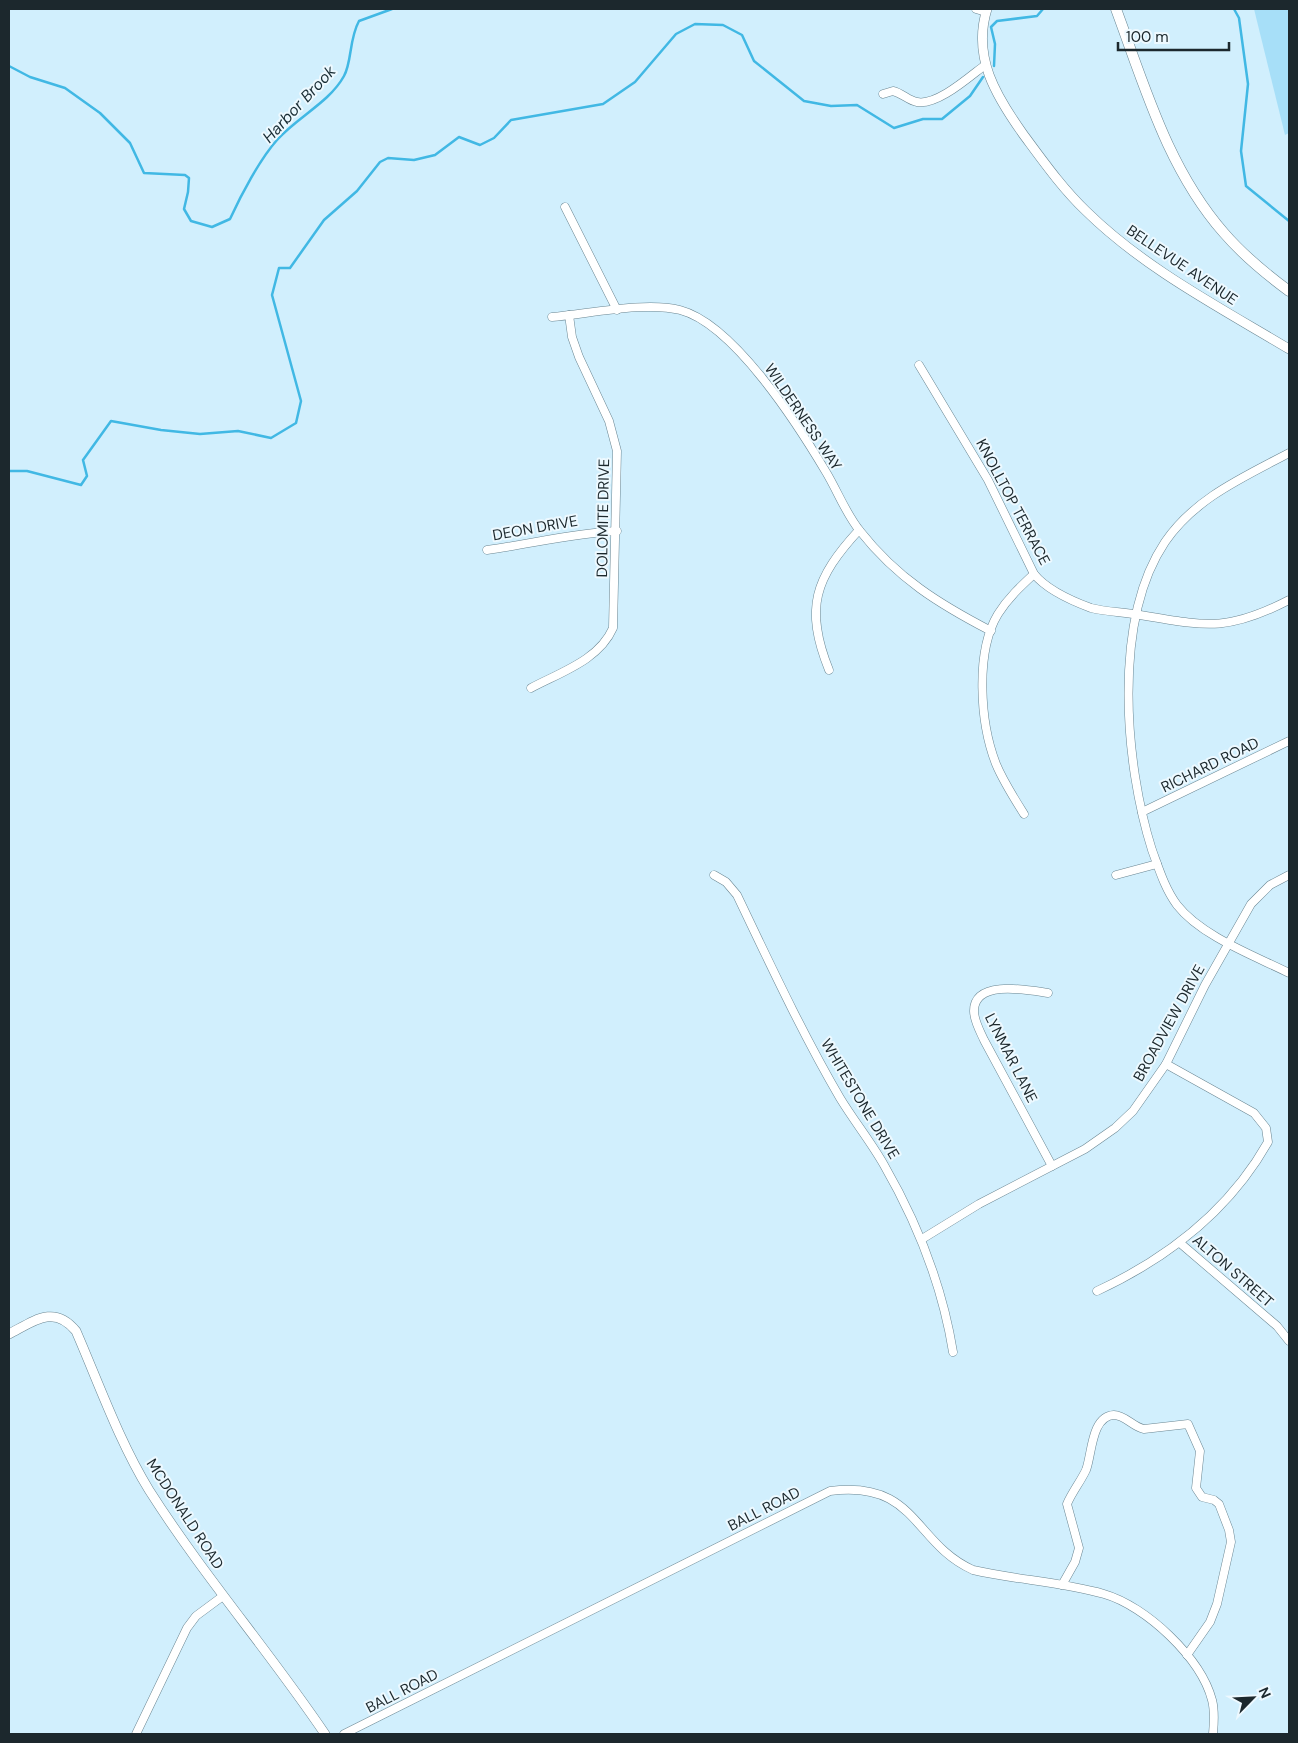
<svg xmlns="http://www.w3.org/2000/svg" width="1298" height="1743" font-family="'DM Sans',sans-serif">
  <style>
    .green { fill: #a7dff8 }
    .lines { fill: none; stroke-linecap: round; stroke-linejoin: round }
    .stream { stroke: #41b8e4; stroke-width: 2.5 }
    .minor-casing { stroke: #6a8692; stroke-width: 9 }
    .tertiary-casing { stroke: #6a8692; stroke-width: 10 }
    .secondary-casing { stroke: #6a8692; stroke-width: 11 }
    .minor { stroke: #fff; stroke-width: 8 }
    .tertiary { stroke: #fff; stroke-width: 9 }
    .secondary { stroke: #fff; stroke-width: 10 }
    .labels { text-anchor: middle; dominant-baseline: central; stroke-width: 4; stroke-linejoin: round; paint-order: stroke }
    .street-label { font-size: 15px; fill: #1c282d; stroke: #edf9ff }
    .water-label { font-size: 16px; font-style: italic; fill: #192d35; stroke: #edf9ff }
  </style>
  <rect width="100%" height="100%" fill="#d1effd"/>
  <!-- green -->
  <polygon class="green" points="1254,9 1289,9 1289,133 1285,135"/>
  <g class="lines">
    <!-- stream -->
    <g class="stream">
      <polyline points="1234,9 1239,18 1248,84 1241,151 1246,186 1289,221"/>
      <path d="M 9,66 L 30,77 L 65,88 L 100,113 L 130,143 L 144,173 L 185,175 L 189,178 L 188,192 L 184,209 L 191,221 L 212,227 L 230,219 C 241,195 260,159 277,140 C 297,117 329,103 344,76 C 352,62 349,39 359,21 L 392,9"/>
      <polyline points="994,66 995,44 991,27 997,21 1037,16 1043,9"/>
      <polyline points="9,471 27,471 81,485 87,476 83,460 111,421 161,430 200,434 238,431 271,438 296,423 301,401 272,295 279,268 290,268 324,220 357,191 380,162 388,158 414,160 435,155 459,137 480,145 494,138 511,120 603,104 635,82 676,34 695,24 723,25 742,35 754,61 804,101 831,106 857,105 894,128 923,119 942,119 970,96 983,77"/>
    </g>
    <defs>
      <g id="minor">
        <polyline points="976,9 986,12"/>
        <path d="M 883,94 L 893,91 C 902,93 909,101 917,102 C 937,106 969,77 985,65"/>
        <polyline points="565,207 617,310"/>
        <path d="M 552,317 C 588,314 646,301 680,310 C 734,324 798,425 826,472 C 838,492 846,514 860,531 C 897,578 939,604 991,631"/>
        <path d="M 919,365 L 988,480 L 1034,574 C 1047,590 1072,601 1091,608 C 1107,612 1124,612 1140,615 C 1206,626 1227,632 1289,600"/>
        <path d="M 1289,453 C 1244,477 1195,498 1165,542 C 1112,621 1125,765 1152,850 C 1159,869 1165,889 1177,905 C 1201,936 1255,956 1289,973"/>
        <path d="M 487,550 C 531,544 573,533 617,531"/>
        <path d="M 829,670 C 804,608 815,578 859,530"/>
        <path d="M 531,688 C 561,672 599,660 613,628 L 617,451 L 609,421 L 579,357 L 572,337 L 569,315"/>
        <polyline points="1142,812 1289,741"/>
        <path d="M 1024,814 C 1014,798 1003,781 996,764 C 980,723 975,652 998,614 C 1008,598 1021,586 1034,574"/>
        <path d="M 714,875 L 726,882 L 737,895 C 770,964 802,1033 840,1098 C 854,1121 871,1142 884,1165 C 918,1224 942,1284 953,1352"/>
        <polyline points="1116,875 1157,864"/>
        <path d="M 1048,993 C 1028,990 974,979 974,1011 C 974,1021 980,1031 984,1040 L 1052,1166"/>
        <polyline points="922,1239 979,1204 1085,1149 1115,1128 1133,1111 1166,1064 1205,985 1251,904 1270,885 1289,875"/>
        <polyline points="1180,1243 1277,1326 1289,1341"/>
        <path d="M 1097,1291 C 1168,1258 1229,1211 1268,1142 L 1266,1128 L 1254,1113 L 1166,1064"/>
        <path d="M 1062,1585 L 1075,1562 L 1079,1548 L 1067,1504 C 1072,1492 1081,1481 1086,1470 C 1092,1455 1091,1416 1114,1415 C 1125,1415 1133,1427 1144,1429 L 1188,1424 L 1200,1451 L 1196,1488 L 1202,1497 L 1214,1500 L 1219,1504 L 1229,1530 L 1231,1542 L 1217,1604 L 1210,1622 L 1187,1655"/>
        <polyline points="136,1734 187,1628 196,1616 223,1596"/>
        <path d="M 344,1734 L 830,1491 C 917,1480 913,1543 973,1570 C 1017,1580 1062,1582 1104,1594 C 1146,1606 1201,1658 1212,1700 C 1215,1711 1214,1723 1213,1734"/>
      </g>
      <g id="tertiary">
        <path d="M 987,9 C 972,57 996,96 1023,134 C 1043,161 1062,188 1086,211 C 1144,268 1219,307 1289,349"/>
        <path d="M 9,1334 C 34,1321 54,1304 76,1331 C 99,1384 119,1441 149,1490 C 203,1575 269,1651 325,1734"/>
      </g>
      <path id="secondary" d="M 1116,9 C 1145,87 1168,169 1224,233 C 1243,255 1266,274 1289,291"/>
    </defs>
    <!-- minor casing -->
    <use href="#minor" class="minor-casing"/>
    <!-- tertiary casing -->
    <use href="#tertiary" class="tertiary-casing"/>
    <!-- secondary casing -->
    <use href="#secondary" class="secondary-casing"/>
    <!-- minor -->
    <use href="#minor" class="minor"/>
    <!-- tertiary -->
    <use href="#tertiary" class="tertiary"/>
    <!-- secondary -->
    <use href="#secondary" class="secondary"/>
  </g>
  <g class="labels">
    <!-- street labels -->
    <g class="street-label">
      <text transform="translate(1182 265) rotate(34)">BELLEVUE AVENUE</text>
      <text transform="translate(803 417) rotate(56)">WILDERNESS WAY</text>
      <text transform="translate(1013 502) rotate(62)">KNOLLTOP TERRACE</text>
      <text transform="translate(603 518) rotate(-89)">DOLOMITE DRIVE</text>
      <text transform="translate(535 528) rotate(-10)">DEON DRIVE</text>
      <text transform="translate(1210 765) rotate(-26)">RICHARD ROAD</text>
      <text transform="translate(1169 1023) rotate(-61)">BROADVIEW DRIVE</text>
      <text transform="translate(1011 1058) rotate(63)">LYNMAR LANE</text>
      <text transform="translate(860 1099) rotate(59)">WHITESTONE DRIVE</text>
      <text transform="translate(1233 1271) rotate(41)">ALTON STREET</text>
      <text transform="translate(764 1509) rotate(-27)">BALL ROAD</text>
      <text transform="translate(185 1514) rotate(57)">MCDONALD ROAD</text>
      <text transform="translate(402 1691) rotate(-27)">BALL ROAD</text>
    </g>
    <!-- water labels -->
    <g class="water-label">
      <text transform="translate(299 104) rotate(-47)">Harbor Brook</text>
    </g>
  </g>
  <!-- border -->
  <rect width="1298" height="1743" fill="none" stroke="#1c282d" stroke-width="20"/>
  <!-- north arrow -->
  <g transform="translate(1253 1698) rotate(66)" stroke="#edf9ff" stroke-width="4" paint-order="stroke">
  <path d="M0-4L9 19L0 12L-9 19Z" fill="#1c282d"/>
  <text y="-8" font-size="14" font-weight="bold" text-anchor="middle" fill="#1c282d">N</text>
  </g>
  <!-- scale -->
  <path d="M1118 42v8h111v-8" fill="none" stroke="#1c282d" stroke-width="2.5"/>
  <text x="1126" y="42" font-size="15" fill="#1c282d" stroke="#edf9ff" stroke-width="4" paint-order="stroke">100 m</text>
</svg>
